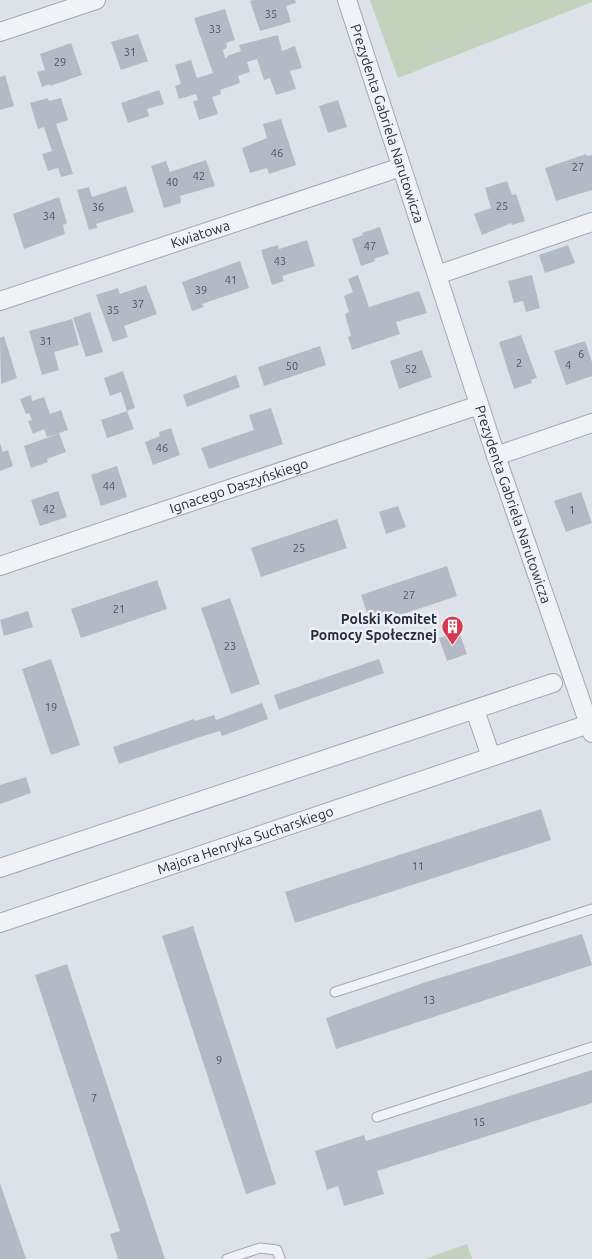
<svg xmlns="http://www.w3.org/2000/svg" width="592" height="1259" font-family="Ubuntu,sans-serif">
  <style>
    .green { fill: #c2d2bd }
    .building { fill: #b4bac5 }
    .lines { fill: none; stroke-linecap: round; stroke-linejoin: round }
    .lane-casing { stroke: #a2a8b2; stroke-width: 11 }
    .street-casing { stroke: #a2a8b2; stroke-width: 20 }
    .lane { stroke: #f0f2f6; stroke-width: 9 }
    .street { stroke: #f0f2f6; stroke-width: 18 }
    .labels { text-anchor: middle; dominant-baseline: central; stroke-width: 5; stroke-linejoin: round; paint-order: stroke }
    .number-label { font-size: 11px; fill: #495160 }
    .street-label { font-size: 14px; fill: #252e3f; stroke: #ecf0f6 }
    .poi-label { font-size: 14px; font-weight: bold; fill: #252e3f; stroke: #ecf0f6; text-anchor: end }
  </style>
  <rect width="100%" height="100%" fill="#dde1e8"/>
  <!-- green -->
  <g class="green">
    <polygon points="370,0 592,0 592,2 398,78"/>
    <polygon points="467,1244 472,1259 425,1259"/>
  </g>
  <!-- building -->
  <g class="building">
    <polygon points="254,0 295,0 296,3 286,6 291,22 260,31 250,1"/>
    <polygon points="225,9 235,40 226,43 227,48 223,50 225,58 227,58 227,56 241,51 239,45 278,35 282,51 295,46 302,68 290,71 296,89 276,95 270,78 264,80 257,59 247,62 250,72 238,76 240,83 220,90 221,94 212,97 218,114 199,120 193,101 198,100 196,94 179,99 175,86 181,84 175,65 191,60 197,78 213,73 194,18"/>
    <polygon points="138,34 148,61 121,70 111,42"/>
    <polygon points="71,43 82,75 50,86 50,84 42,87 37,72 45,70 40,54"/>
    <polygon points="5,75 14,106 0,110 0,77"/>
    <polygon points="159,90 164,104 147,109 149,116 128,123 121,103"/>
    <polygon points="48,98 49,101 61,98 68,120 56,124 73,174 61,177 58,168 48,171 42,154 52,151 44,127 38,129 30,103"/>
    <polygon points="338,100 347,127 328,133 319,106"/>
    <polygon points="281,119 296,165 269,174 267,168 250,173 242,148 267,138 263,124"/>
    <polygon points="586,154 587,156 592,155 592,190 556,201 545,168"/>
    <polygon points="206,160 215,186 180,196 181,203 164,208 151,166 166,161 170,172"/>
    <polygon points="507,181 512,195 516,194 525,221 512,225 511,223 482,235 474,214 491,208 485,188"/>
    <polygon points="126,186 134,212 96,224 97,228 89,230 77,190 89,187 92,197"/>
    <polygon points="59,197 67,223 63,225 65,234 24,249 13,214"/>
    <polygon points="380,227 389,254 374,259 375,261 361,266 352,239 363,235 362,233"/>
    <polygon points="307,240 315,266 282,276 284,281 272,285 261,250 278,245 279,249"/>
    <polygon points="568,245 575,263 545,273 539,255"/>
    <polygon points="240,261 249,288 202,304 204,307 192,311 182,282"/>
    <polygon points="358,275 369,307 419,291 427,313 396,322 400,334 352,350 348,337 351,336 345,314 349,312 344,296 353,292 348,279"/>
    <polygon points="532,275 540,308 526,312 523,301 514,303 508,281"/>
    <polygon points="146,285 157,314 124,326 128,337 113,342 96,295 118,288 120,294"/>
    <polygon points="90,312 103,352 86,357 73,318"/>
    <polygon points="72,319 79,345 54,352 59,370 42,375 29,331"/>
    <polygon points="521,335 537,378 531,380 532,383 514,389 499,342"/>
    <polygon points="4,336 17,378 1,384 0,338"/>
    <polygon points="585,341 592,362 592,376 566,385 554,351"/>
    <polygon points="320,346 326,365 264,386 258,367"/>
    <polygon points="422,350 432,377 399,389 390,361"/>
    <polygon points="123,371 135,408 127,411 121,392 110,396 104,378"/>
    <polygon points="236,375 240,387 187,407 183,395"/>
    <polygon points="31,395 32,401 44,397 50,414 61,410 68,430 59,433 66,452 47,459 48,462 31,468 24,446 58,434 47,437 44,429 33,434 28,421 32,420 29,413 26,414 20,399"/>
    <polygon points="271,408 283,444 209,469 201,448 254,430 249,415"/>
    <polygon points="127,411 134,429 107,438 101,420"/>
    <polygon points="171,428 180,455 153,465 145,442 160,436 159,432"/>
    <polygon points="0,443 3,452 8,450 13,466 0,471"/>
    <polygon points="117,466 127,497 101,506 91,475"/>
    <polygon points="58,491 67,517 40,526 31,500"/>
    <polygon points="581,492 592,523 566,532 554,501"/>
    <polygon points="398,506 406,527 386,534 379,512"/>
    <polygon points="337,519 347,548 261,577 251,548"/>
    <polygon points="447,566 457,596 371,625 361,595"/>
    <polygon points="157,580 167,609 81,638 71,609"/>
    <polygon points="230,598 260,684 231,694 201,608"/>
    <polygon points="28,611 33,627 4,636 0,620"/>
    <polygon points="459,632 467,654 447,661 439,638"/>
    <polygon points="51,659 80,745 51,755 22,669"/>
    <polygon points="379,659 384,673 279,710 274,695"/>
    <polygon points="262,703 268,719 222,736 220,731 200,737 119,764 113,747 194,719 195,721 214,715 216,720"/>
    <polygon points="26,777 31,793 0,804 0,785"/>
    <polygon points="541,809 551,840 295,923 285,892"/>
    <polygon points="193,926 276,1184 246,1194 162,936"/>
    <polygon points="582,934 592,965 336,1049 326,1018 423,983"/>
    <polygon points="67,964 152,1220 165,1259 118,1259 110,1234 120,1231 35,975"/>
    <polygon points="592,1070 592,1103 377,1171 384,1194 344,1206 338,1186 327,1190 315,1151 364,1135 366,1141"/>
    <polygon points="0,1183 26,1259 0,1259"/>
  </g>
  <g class="lines">
    <defs>
      <g id="lane">
        <polyline points="335,992 592,909"/>
        <polyline points="377,1117 592,1047"/>
        <polyline points="227,1259 260,1248 277,1250 280,1259"/>
      </g>
      <g id="street">
        <path id="s1" d="M 347,0 L 496,456 L 592,733"/>
        <polyline points="0,32 96,0"/>
        <polyline points="437,275 592,222"/>
        <path id="s2" d="M 0,301 L 401,167"/>
        <polyline points="496,456 592,423"/>
        <path id="s3" d="M 0,566 L 479,405"/>
        <polyline points="475,710 491,757"/>
        <polyline points="0,868 553,683"/>
        <path id="s4" d="M 0,923 L 589,724"/>
      </g>
    </defs>
    <!-- lane casing -->
    <use href="#lane" class="lane-casing"/>
    <!-- street casing -->
    <use href="#street" class="street-casing"/>
    <!-- lane -->
    <use href="#lane" class="lane"/>
    <!-- street -->
    <use href="#street" class="street"/>
  </g>
  <!-- icons -->
  <defs>
    <symbol id="building-pin" viewBox="-11 -11 22 30"><path d="M0 17L-7.5 6A9.5 9.5 0 1 1 7.5 6Z" fill="#d7384d" stroke="#ecf0f6"/><path d="M-4-6H4V6H1V3H-1V6H-4ZM-2.5-4.3h1.7v1.8h-1.7ZM.8-4.3h1.7v1.8H.8ZM-2.5-1h1.7V.8h-1.7ZM.8-1h1.7V.8H.8Z" fill="#fff"/></symbol>
  </defs>
  <g fill-rule="evenodd">
    <use href="#building-pin" x="440" y="614" width="25" height="34"/>
  </g>
  <g class="labels">
    <!-- number labels -->
    <g class="number-label">
      <text x="271" y="14">35</text>
      <text x="215" y="29">33</text>
      <text x="130" y="52">31</text>
      <text x="60" y="62">29</text>
      <text x="277" y="153">46</text>
      <text x="578" y="167">27</text>
      <text x="199" y="176">42</text>
      <text x="172" y="182">40</text>
      <text x="502" y="206">25</text>
      <text x="98" y="207">36</text>
      <text x="49" y="216">34</text>
      <text x="370" y="246">47</text>
      <text x="280" y="261">43</text>
      <text x="231" y="280">41</text>
      <text x="201" y="290">39</text>
      <text x="138" y="304">37</text>
      <text x="113" y="310">35</text>
      <text x="46" y="341">31</text>
      <text x="581" y="354">6</text>
      <text x="519" y="363">2</text>
      <text x="568" y="365">4</text>
      <text x="292" y="366">50</text>
      <text x="411" y="369">52</text>
      <text x="162" y="448">46</text>
      <text x="109" y="486">44</text>
      <text x="49" y="509">42</text>
      <text x="572" y="510">1</text>
      <text x="299" y="548">25</text>
      <text x="409" y="595">27</text>
      <text x="119" y="609">21</text>
      <text x="230" y="646">23</text>
      <text x="51" y="707">19</text>
      <text x="418" y="866">11</text>
      <text x="429" y="1000">13</text>
      <text x="219" y="1060">9</text>
      <text x="94" y="1098">7</text>
      <text x="479" y="1122">15</text>
    </g>
    <!-- street labels -->
    <g class="street-label">
      <text stroke="none"><textPath href="#s1" startOffset="130">Prezydenta Gabriela Narutowicza</textPath></text>
      <text stroke="none"><textPath href="#s2" startOffset="211">Kwiatowa</textPath></text>
      <text stroke="none"><textPath href="#s3" startOffset="252">Ignacego Daszyńskiego</textPath></text>
      <text stroke="none"><textPath href="#s1" startOffset="531">Prezydenta Gabriela Narutowicza</textPath></text>
      <text stroke="none"><textPath href="#s4" startOffset="259">Majora Henryka Sucharskiego</textPath></text>
    </g>
    <!-- poi labels -->
    <g class="poi-label">
      <text x="437" y="619">Polski Komitet<tspan x="437" dy="16">Pomocy Społecznej</tspan></text>
    </g>
  </g>
</svg>
